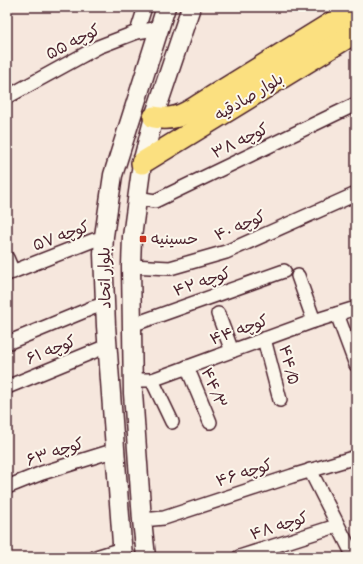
<svg xmlns="http://www.w3.org/2000/svg" width="363" height="564" font-family="Caveat,'Playpen Sans Arabic',sans-serif">
  <style>
    .lines { fill: none; stroke-linecap: round; stroke-linejoin: round }
    .minor-casing { stroke: #4a1f2b; stroke-width: 16 }
    .secondary-casing { stroke: #4a1f2b; stroke-width: 21 }
    .primary-casing { stroke: #4a1f2b; stroke-width: 24 }
    .minor { stroke: #fbf7ec; stroke-width: 13 }
    .secondary { stroke: #fbf7ec; stroke-width: 18 }
    .primary { stroke: #fbe080; stroke-width: 21 }
    .poi-dot { fill: #c8321e; stroke: #fbf7ec; stroke-width: 1.5 }
    .labels { text-anchor: middle; dominant-baseline: central; stroke-width: 4; stroke-linejoin: round; paint-order: stroke }
    .street-label { font-size: 16px; fill: #4a1f2b; stroke: #fbf7ec }
    .poi-label { font-size: 16px; fill: #4a1f2b; stroke: #fbf7ec; text-anchor: start }
  </style>
  <rect width="100%" height="100%" fill="#f6e7dd"/>
  <filter id="ink" filterUnits="userSpaceOnUse"><feTurbulence type="fractalNoise" baseFrequency=".025" numOctaves="2"/><feDisplacementMap in="SourceGraphic" scale="8" xChannelSelector="R" yChannelSelector="G"/><feConvolveMatrix kernelMatrix="1 2 1 2 8 2 1 2 1" color-interpolation-filters="sRGB"/></filter>
  <g filter="url(#ink)">
    <g class="lines">
      <defs>
        <g id="minor">
          <polyline points="137,32 145,7"/>
          <polyline points="7,97 98,47 137,32 160,28"/>
          <polyline points="137,198 155,201 356,104"/>
          <polyline points="7,258 13,272"/>
          <polyline points="131,266 170,268 226,252 356,194"/>
          <polyline points="7,274 94,240 104,239"/>
          <polyline points="298,276 314,321"/>
          <polyline points="218,314 232,351"/>
          <polyline points="337,314 356,365"/>
          <polyline points="132,325 284,271"/>
          <polyline points="264,339 280,400"/>
          <polyline points="7,343 92,308 105,304"/>
          <polyline points="187,367 210,422"/>
          <polyline points="133,380 152,380 314,321 356,308"/>
          <polyline points="152,380 172,422"/>
          <polyline points="7,387 107,346"/>
          <polyline points="310,470 354,557"/>
          <polyline points="7,487 42,473 106,453 115,452"/>
          <polyline points="142,520 164,518 292,476 356,457"/>
          <polyline points="96,557 122,549"/>
          <polyline points="239,557 330,528"/>
        </g>
        <g id="secondary">
          <polyline points="123,557 106,326 103,254 104,236 113,175 166,7"/>
          <polyline points="146,557 142,520 133,393 131,266 132,237 142,163 154,117 191,7"/>
        </g>
        <g id="primary">
          <path d="M 154,117 C 172,121 184,115 199,105 L 356,8"/>
          <polyline points="142,163 356,32"/>
        </g>
      </defs>
      <!-- minor casing -->
      <use href="#minor" class="minor-casing"/>
      <!-- secondary casing -->
      <use href="#secondary" class="secondary-casing"/>
      <!-- primary casing -->
      <use href="#primary" class="primary-casing"/>
      <!-- minor -->
      <use href="#minor" class="minor"/>
      <!-- secondary -->
      <use href="#secondary" class="secondary"/>
      <!-- primary -->
      <use href="#primary" class="primary"/>
    </g>
  </g>
  <!-- markers -->
  <rect class="poi-dot" x="139" y="235" width="8" height="8" rx="2"/>
  <g class="labels">
    <!-- street labels -->
    <g class="street-label">
      <text transform="translate(73 42) rotate(-27)">کوچه ۵۵</text>
      <text transform="translate(249 97) rotate(-31)">بلوار صادقیه</text>
      <text transform="translate(240 141) rotate(-26)">کوچه ۳۸</text>
      <text transform="translate(240 226) rotate(-23)">کوچه ۴۰</text>
      <text transform="translate(61 236) rotate(-20)">کوچه ۵۷</text>
      <text transform="translate(105 278) rotate(-91)">بلوار اتحاد</text>
      <text transform="translate(202 282) rotate(-19)">کوچه ۴۲</text>
      <text transform="translate(239 330) rotate(-20)">کوچه ۴۴</text>
      <text transform="translate(51 350) rotate(-22)">کوچه ۶۱</text>
      <text transform="translate(289 365) rotate(75)">۴۴/۵</text>
      <text transform="translate(214 388) rotate(67)">۴۴/۳</text>
      <text transform="translate(55 452) rotate(-18)">کوچه ۶۳</text>
      <text transform="translate(244 473) rotate(-18)">کوچه ۴۶</text>
      <text transform="translate(279 526) rotate(-18)">کوچه ۴۸</text>
    </g>
    <!-- poi labels -->
    <g class="poi-label">
      <text x="151" y="239">حسینیه</text>
    </g>
  </g>
  <!-- margin -->
  <rect width="363" height="564" fill="none" stroke="#fbf7ec" stroke-width="24"/>
  <rect x="12" y="12" width="339" height="540" fill="none" stroke="#4a1f2b" stroke-width="1.5" filter="url(#ink)"/>
</svg>
